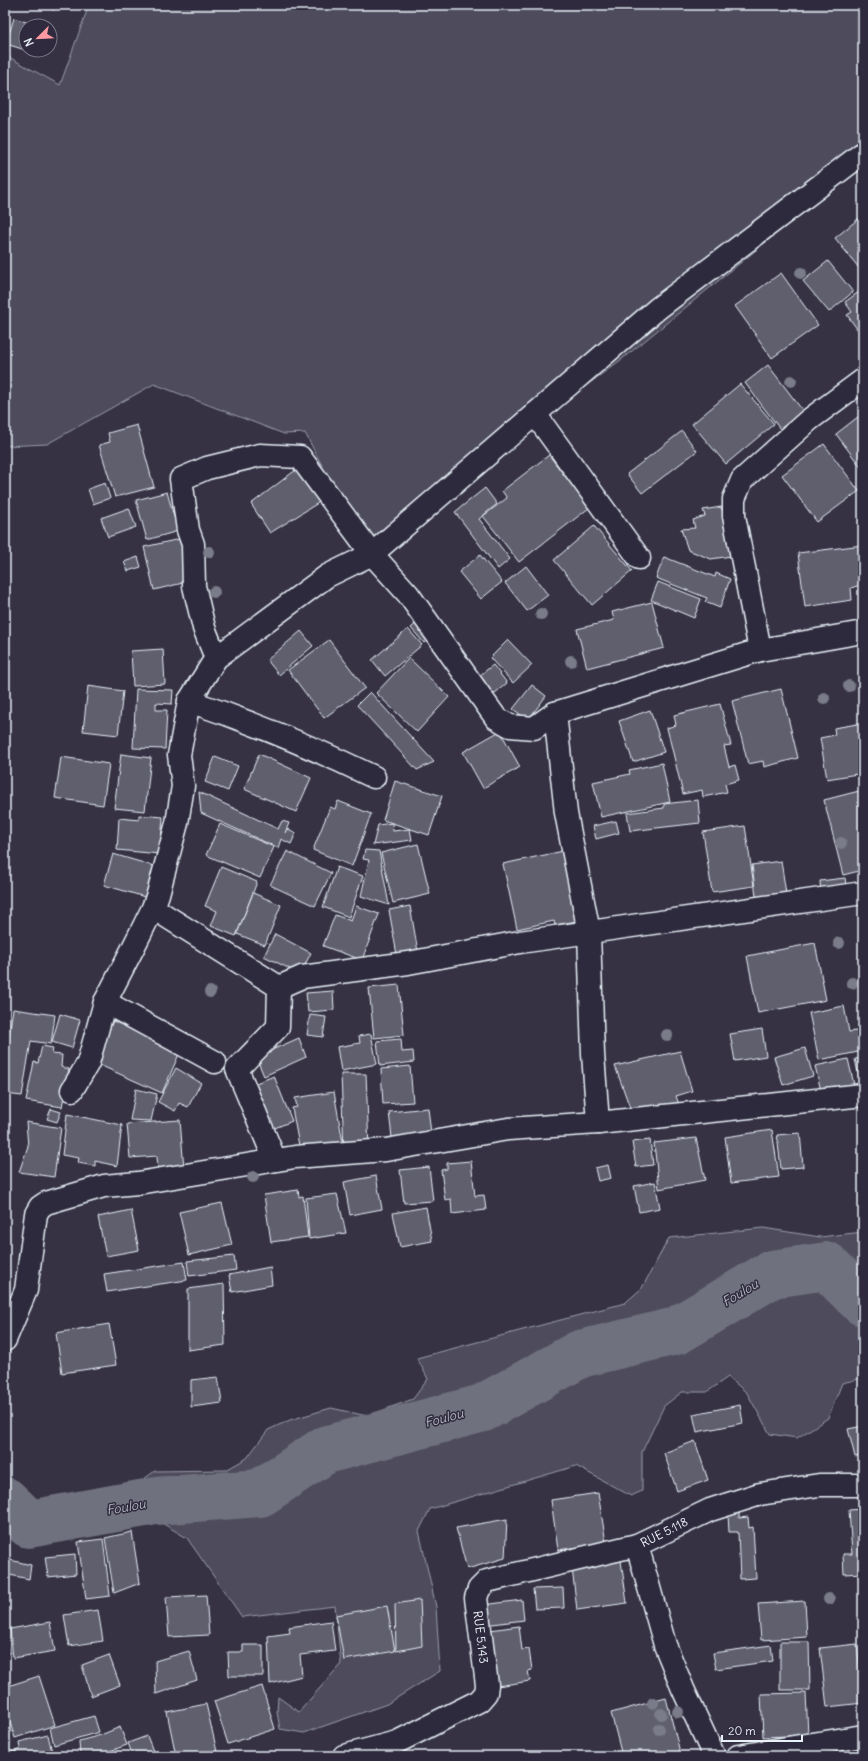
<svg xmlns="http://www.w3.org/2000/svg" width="868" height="1761" font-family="Delius,sans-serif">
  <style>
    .green { fill: #4d4b5c; stroke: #9a9eaa }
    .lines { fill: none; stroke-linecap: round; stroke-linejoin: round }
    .river { stroke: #70717f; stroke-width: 48 }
    .building { fill: #605e6e; stroke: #e8f1f8 }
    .minor-casing { stroke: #e8f1f8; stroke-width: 25 }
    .minor { stroke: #2f2a3d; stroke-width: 22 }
    .tree { fill: #7a7b89 }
    .labels { text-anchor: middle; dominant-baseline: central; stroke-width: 3; stroke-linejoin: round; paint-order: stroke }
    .street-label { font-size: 12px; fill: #e8f1f8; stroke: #2f2a3d }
    .water-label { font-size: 13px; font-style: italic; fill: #b2b7c2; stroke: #2f2a3d }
  </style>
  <rect width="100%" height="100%" fill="#363244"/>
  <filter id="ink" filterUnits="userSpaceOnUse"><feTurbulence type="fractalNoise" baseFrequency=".025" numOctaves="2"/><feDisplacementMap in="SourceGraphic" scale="8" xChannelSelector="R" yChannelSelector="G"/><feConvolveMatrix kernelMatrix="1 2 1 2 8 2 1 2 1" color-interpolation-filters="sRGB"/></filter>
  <g filter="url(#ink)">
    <!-- green -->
    <g class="green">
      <polygon points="89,5 863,5 863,163 626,356 366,550 305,433 284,434 154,384 47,444 5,446 5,55 60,85"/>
      <polygon points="763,1228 820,1237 863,1232 863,1378 842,1383 828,1418 797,1438 770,1434 747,1393 728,1377 707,1392 682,1392 664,1406 642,1452 642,1491 631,1496 576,1466 430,1509 419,1531 436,1607 440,1671 387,1704 304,1733 280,1729 277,1712 278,1697 299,1712 341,1664 335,1606 242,1617 187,1538 135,1507 137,1484 155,1471 226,1470 247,1458 268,1430 290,1420 331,1408 367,1416 413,1399 428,1379 417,1358 625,1303 642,1288 669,1238"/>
    </g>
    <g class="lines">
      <!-- river -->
      <polyline class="river" points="5,1501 29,1524 156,1501 260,1493 325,1450 483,1408 580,1354 676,1331 772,1274 827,1266 863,1302"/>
    </g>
    <!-- building -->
    <g class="building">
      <polygon points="42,5 56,5 54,10"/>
      <polygon points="14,18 38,26 26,26 26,50 47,50 45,56 6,44"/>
      <polygon points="863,215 863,273 835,238"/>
      <polygon points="828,261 853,292 829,312 803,281"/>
      <polygon points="781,273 818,325 772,358 735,306"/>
      <polygon points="863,289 863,337 847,315 852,312 845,302"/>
      <polygon points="768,365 803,411 780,429 745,383"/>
      <polygon points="740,384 774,424 726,464 692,424"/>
      <polygon points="863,413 863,470 836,434"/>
      <polygon points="137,425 154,487 115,497 99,445 110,442 108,433"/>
      <polygon points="682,431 697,451 642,493 627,474"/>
      <polygon points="824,444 859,491 817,522 782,475"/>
      <polygon points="549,455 589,508 519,562 483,516 507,498 502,491"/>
      <polygon points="301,466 326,498 270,533 251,504"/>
      <polygon points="105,483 110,498 93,504 88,489"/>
      <polygon points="485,488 497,504 479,519 510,559 498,569 455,512"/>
      <polygon points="167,492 178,531 147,540 136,500"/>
      <polygon points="721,507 738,555 711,559 688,550 681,529 695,528 693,520 705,516 703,510"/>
      <polygon points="129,508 136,527 108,537 101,518"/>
      <polygon points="594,526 632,571 592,605 554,560"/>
      <polygon points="180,539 191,581 154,590 144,547"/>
      <polygon points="863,545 863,584 851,588 852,600 805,607 798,553"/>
      <polygon points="480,555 502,582 481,599 459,572"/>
      <polygon points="138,557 141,567 128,571 124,562"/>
      <polygon points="664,557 715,577 716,573 730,579 720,608 705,602 707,598 656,578"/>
      <polygon points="526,566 548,595 527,611 505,583"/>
      <polygon points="658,582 701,599 694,618 651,600"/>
      <polygon points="652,602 664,648 587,668 577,629 614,620 612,612"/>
      <polygon points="420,620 433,635 424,643 411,628"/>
      <polygon points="408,629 422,645 385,676 372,660"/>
      <polygon points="301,631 313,646 279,675 267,660"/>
      <polygon points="329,640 365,688 324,718 288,670"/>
      <polygon points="508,640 532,665 513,683 490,658"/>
      <polygon points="163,649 165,684 133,686 131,651"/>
      <polygon points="409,658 449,697 417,732 376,693"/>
      <polygon points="493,665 507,683 494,694 479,676"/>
      <polygon points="532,685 546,696 528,720 513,709"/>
      <polygon points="88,686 123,691 118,735 83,731"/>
      <polygon points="136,689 173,690 172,704 156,703 156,710 167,710 165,749 133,748"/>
      <polygon points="781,689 798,758 764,767 763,761 748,764 732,701"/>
      <polygon points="370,692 434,762 417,770 357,705"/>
      <polygon points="720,704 731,745 724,746 729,767 735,765 739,780 725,784 727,792 703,797 702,790 683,794 667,728 676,725 674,715"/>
      <polygon points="650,710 664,752 633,762 619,721"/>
      <polygon points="863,723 863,773 827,779 820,738 835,735 834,728"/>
      <polygon points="500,731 520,767 483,788 463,752"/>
      <polygon points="121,754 151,758 145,811 114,808"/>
      <polygon points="259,754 311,778 296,812 244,789"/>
      <polygon points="61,757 109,764 103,805 55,798"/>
      <polygon points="215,757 238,766 228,791 205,782"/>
      <polygon points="662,763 670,802 601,817 593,782 630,774 629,770"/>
      <polygon points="395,781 442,796 429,835 383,820"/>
      <polygon points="863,790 863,870 843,875 824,800"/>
      <polygon points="199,792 278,829 282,821 289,823 285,833 286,833 288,829 296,833 291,844 281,839 278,848 201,813"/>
      <polygon points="698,800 700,823 630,831 627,813 664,808 664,804"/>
      <polygon points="338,801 371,814 352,866 313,850 330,807 335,809"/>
      <polygon points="139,815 163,817 160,854 117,850 119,818 139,820"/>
      <polygon points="616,821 619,833 596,839 593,826"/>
      <polygon points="392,823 393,831 410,829 412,840 373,845 378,825"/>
      <polygon points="220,824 274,847 260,878 206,855"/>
      <polygon points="745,826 754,886 712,892 703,832"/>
      <polygon points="418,844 430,894 393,903 381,853"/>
      <polygon points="365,850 379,851 389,905 361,896 369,860 363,859"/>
      <polygon points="568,850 582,920 555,925 554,921 517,929 503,864"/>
      <polygon points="287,851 331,873 315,906 270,885"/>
      <polygon points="113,854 154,866 145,897 104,885"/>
      <polygon points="781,861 787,900 757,904 752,865"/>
      <polygon points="221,867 257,882 236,936 211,926 217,911 205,906"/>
      <polygon points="337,867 363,876 349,917 323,907"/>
      <polygon points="845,878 847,893 821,896 820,881"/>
      <polygon points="253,893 281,905 265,945 237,934"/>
      <polygon points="356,906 379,914 362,960 323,946 335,915 351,921"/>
      <polygon points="410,906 418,952 397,955 389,910"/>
      <polygon points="275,934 311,953 300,974 264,956"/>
      <polygon points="815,943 826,1000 758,1013 747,956"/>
      <polygon points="399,985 404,1035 374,1038 369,988"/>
      <polygon points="333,991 334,1010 308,1012 306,993"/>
      <polygon points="844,1006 849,1032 863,1030 863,1051 819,1060 809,1013"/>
      <polygon points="13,1009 55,1015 51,1044 31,1041 22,1096 5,1094 5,1060"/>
      <polygon points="60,1014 80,1020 72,1048 52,1042"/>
      <polygon points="310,1015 326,1017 323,1037 307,1035"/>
      <polygon points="113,1021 180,1052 162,1093 95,1063"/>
      <polygon points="762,1029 766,1056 735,1061 730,1034"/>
      <polygon points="371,1034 377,1064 341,1071 337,1047 360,1043 359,1036"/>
      <polygon points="299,1038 306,1057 264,1076 256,1057"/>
      <polygon points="401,1039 402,1052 413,1051 414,1062 380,1066 377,1041"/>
      <polygon points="42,1046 53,1048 52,1054 62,1055 61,1067 69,1069 62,1107 26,1101 34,1062 38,1063"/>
      <polygon points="805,1048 813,1076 783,1085 774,1057"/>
      <polygon points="680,1051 692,1091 676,1096 680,1107 633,1116 615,1066"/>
      <polygon points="863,1058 863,1086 861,1086 855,1059"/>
      <polygon points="848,1059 855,1089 821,1091 815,1066"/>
      <polygon points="410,1066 413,1102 383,1104 381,1069"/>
      <polygon points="176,1068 201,1083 188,1107 179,1103 175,1111 158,1102"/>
      <polygon points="341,1074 366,1074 369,1149 344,1150"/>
      <polygon points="274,1076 292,1121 270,1130 251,1085"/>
      <polygon points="136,1089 157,1094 151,1121 130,1120"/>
      <polygon points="334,1092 343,1143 300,1151 292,1108 297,1107 295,1098"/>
      <polygon points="428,1108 432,1142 393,1146 389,1112"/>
      <polygon points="51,1109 61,1112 57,1122 47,1119"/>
      <polygon points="67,1114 122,1125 117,1166 95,1161 95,1166 78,1163 79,1158 62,1155"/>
      <polygon points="180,1120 184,1169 158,1171 157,1156 130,1158 127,1124"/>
      <polygon points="26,1122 61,1128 54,1177 19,1172 28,1146"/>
      <polygon points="772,1130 779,1177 731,1183 725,1137"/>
      <polygon points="800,1133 803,1167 781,1169 777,1135"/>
      <polygon points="696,1138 705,1180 659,1189 654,1143"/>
      <polygon points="650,1140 653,1165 636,1167 632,1142"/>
      <polygon points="471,1161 475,1196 484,1195 486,1210 452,1214 451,1199 445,1200 441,1170 447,1169 447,1163"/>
      <polygon points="608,1165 611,1178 598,1181 595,1168"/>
      <polygon points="429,1167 433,1201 404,1203 400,1170"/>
      <polygon points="376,1176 382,1209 350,1215 344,1182"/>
      <polygon points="655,1182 660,1208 639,1212 634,1186"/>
      <polygon points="298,1190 299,1197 303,1196 308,1237 271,1242 264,1195"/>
      <polygon points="337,1194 346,1233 309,1239 306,1198"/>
      <polygon points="222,1203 232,1245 189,1255 179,1212"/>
      <polygon points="426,1207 432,1241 400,1247 393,1213"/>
      <polygon points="131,1210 139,1250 106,1256 98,1217"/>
      <polygon points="234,1256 236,1270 189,1276 187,1261"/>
      <polygon points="184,1262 187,1280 107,1292 104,1274"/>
      <polygon points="270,1267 272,1285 232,1292 229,1275"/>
      <polygon points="224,1284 225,1345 188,1350 188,1289"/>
      <polygon points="109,1324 116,1365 62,1373 56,1333"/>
      <polygon points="218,1377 222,1403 191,1407 191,1380"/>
      <polygon points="740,1405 743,1423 697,1432 693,1414"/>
      <polygon points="863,1426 863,1455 855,1457 848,1429"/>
      <polygon points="695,1441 708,1480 677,1491 664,1453"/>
      <polygon points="598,1493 606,1543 558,1550 551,1500"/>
      <polygon points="863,1509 863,1573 844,1574 843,1554 852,1554 849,1510"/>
      <polygon points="739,1513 739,1518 748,1517 749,1528 753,1527 756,1578 740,1579 738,1532 729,1532 728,1514"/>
      <polygon points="507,1519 505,1558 467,1569 456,1528"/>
      <polygon points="132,1532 140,1583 114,1593 105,1538"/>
      <polygon points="103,1539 110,1596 86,1599 78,1542"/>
      <polygon points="75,1554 76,1574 48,1577 45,1557"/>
      <polygon points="6,1559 31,1565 29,1579 5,1574"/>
      <polygon points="621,1561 627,1603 577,1610 572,1568"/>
      <polygon points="563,1588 564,1608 535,1609 533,1589"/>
      <polygon points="206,1595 209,1635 169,1637 166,1597"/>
      <polygon points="420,1600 422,1646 396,1651 395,1604"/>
      <polygon points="522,1600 524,1620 485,1625 483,1605"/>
      <polygon points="805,1601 807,1637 761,1640 758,1604"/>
      <polygon points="387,1606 395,1651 344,1660 336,1615"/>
      <polygon points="98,1610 103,1641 69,1646 64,1615"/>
      <polygon points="331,1621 335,1651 300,1655 302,1676 270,1684 268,1636 290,1633 289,1627"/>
      <polygon points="50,1622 55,1651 13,1658 10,1629"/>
      <polygon points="519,1626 522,1650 529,1649 532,1670 528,1671 530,1681 491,1687 483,1631"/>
      <polygon points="5,1638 8,1654 5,1654"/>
      <polygon points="780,1642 809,1642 810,1690 780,1690"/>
      <polygon points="857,1644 863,1703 827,1707 820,1648"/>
      <polygon points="243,1645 263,1645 263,1676 229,1676 228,1652 243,1652"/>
      <polygon points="771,1645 773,1661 716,1669 713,1653"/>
      <polygon points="189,1651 197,1680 156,1694 155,1661"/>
      <polygon points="109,1655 120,1685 91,1696 82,1665"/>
      <polygon points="39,1676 55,1725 15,1738 5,1708 5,1703 7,1703 5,1687"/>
      <polygon points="262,1686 275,1729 228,1744 214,1701"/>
      <polygon points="806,1693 808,1735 763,1737 761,1694"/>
      <polygon points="666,1698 681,1756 622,1756 611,1713"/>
      <polygon points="206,1704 218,1756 208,1756 207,1754 200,1756 176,1756 167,1712"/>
      <polygon points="94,1716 99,1732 54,1745 50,1728"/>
      <polygon points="5,1725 10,1744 5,1745"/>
      <polygon points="120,1727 127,1745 107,1752 109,1756 80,1756 79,1741 101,1735"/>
      <polygon points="48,1735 53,1756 5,1756 5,1753 20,1750 19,1742"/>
      <polygon points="147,1736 155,1756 133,1756 128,1743"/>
      <polygon points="856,1745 863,1745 863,1756 857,1756"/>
      <polygon points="843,1749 845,1756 800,1756"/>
    </g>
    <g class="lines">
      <defs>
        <g id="minor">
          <polyline points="535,414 639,558"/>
          <polyline points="760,650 734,516 734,499 742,480 809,420 863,380"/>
          <polyline points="216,658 204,628 194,586 193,544 188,530 181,479 207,468 260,455 300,457 372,554 408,594 496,718 510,726 534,728 555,713 760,650 863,632"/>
          <path d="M 189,701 C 252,722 314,748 374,777"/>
          <polyline points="555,713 566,813 589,932 593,1054 598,1123"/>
          <polyline points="153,908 279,987 302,977 408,963 520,942 863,893"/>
          <polyline points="105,1002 215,1062"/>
          <polyline points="72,1090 88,1063 105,1002 132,950 153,908 158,894 177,823 183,786 179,755 189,701 216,658 327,576 372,554 657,309 863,153"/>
          <polyline points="275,1160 237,1069 278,1027 279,987"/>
          <polyline points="5,1340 26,1290 36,1214 40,1207 46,1203 104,1186 138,1183 295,1157 386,1150 508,1129 598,1123 863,1095"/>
          <polyline points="344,1756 397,1742 479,1701 486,1693 487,1685 476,1598 479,1589 487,1581 637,1545"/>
          <polyline points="714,1756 683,1689 665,1645 637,1545 710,1510 760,1494 819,1485 863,1485"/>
          <polyline points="738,1756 863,1736"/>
        </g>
      </defs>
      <!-- minor casing -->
      <use href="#minor" class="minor-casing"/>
      <!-- minor -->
      <use href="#minor" class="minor"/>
    </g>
    <!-- trees -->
    <g class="tree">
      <circle cx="801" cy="273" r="6"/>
      <circle cx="791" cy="381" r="6"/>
      <circle cx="209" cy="552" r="6"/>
      <circle cx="214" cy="592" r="6"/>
      <circle cx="541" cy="614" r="6"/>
      <circle cx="571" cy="661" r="6"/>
      <circle cx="849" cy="686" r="6"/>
      <circle cx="824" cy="698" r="6"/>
      <circle cx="841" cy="843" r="6"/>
      <circle cx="839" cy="943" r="6"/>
      <circle cx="852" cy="983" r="6"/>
      <circle cx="210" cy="992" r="6"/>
      <circle cx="667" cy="1035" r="6"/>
      <circle cx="253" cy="1177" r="6"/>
      <circle cx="829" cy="1599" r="6"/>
      <circle cx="653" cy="1703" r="6"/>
      <circle cx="678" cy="1712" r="6"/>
      <circle cx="661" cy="1714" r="6"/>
      <circle cx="659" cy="1729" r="6"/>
    </g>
  </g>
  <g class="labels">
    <!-- street labels -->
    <g class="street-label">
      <text transform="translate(664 1532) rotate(-27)">RUE 5.118</text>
      <text transform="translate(481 1637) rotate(83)">RUE 5.143</text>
    </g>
    <!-- water labels -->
    <g class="water-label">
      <text transform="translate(740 1293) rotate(-31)">Foulou</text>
      <text transform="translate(444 1418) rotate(-15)">Foulou</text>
      <text transform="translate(126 1507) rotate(-10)">Foulou</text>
    </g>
  </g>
  <!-- margin -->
  <rect width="868" height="1761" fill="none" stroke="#2f2a3d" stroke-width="20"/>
  <rect x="10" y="10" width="848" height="1741" fill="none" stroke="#e8f1f8" stroke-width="1.5" filter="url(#ink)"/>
  <!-- north arrow -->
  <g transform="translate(38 38) rotate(246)"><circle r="19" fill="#2f2a3d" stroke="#797a88"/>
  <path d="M0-3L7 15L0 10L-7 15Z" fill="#ff9aa2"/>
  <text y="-6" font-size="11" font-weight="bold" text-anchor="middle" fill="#e8f1f8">N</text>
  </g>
  <!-- scale -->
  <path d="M722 1735v6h80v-6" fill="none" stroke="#e8f1f8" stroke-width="2"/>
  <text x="728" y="1735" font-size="12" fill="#e8f1f8" stroke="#2f2a3d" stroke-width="3" paint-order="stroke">20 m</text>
</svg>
